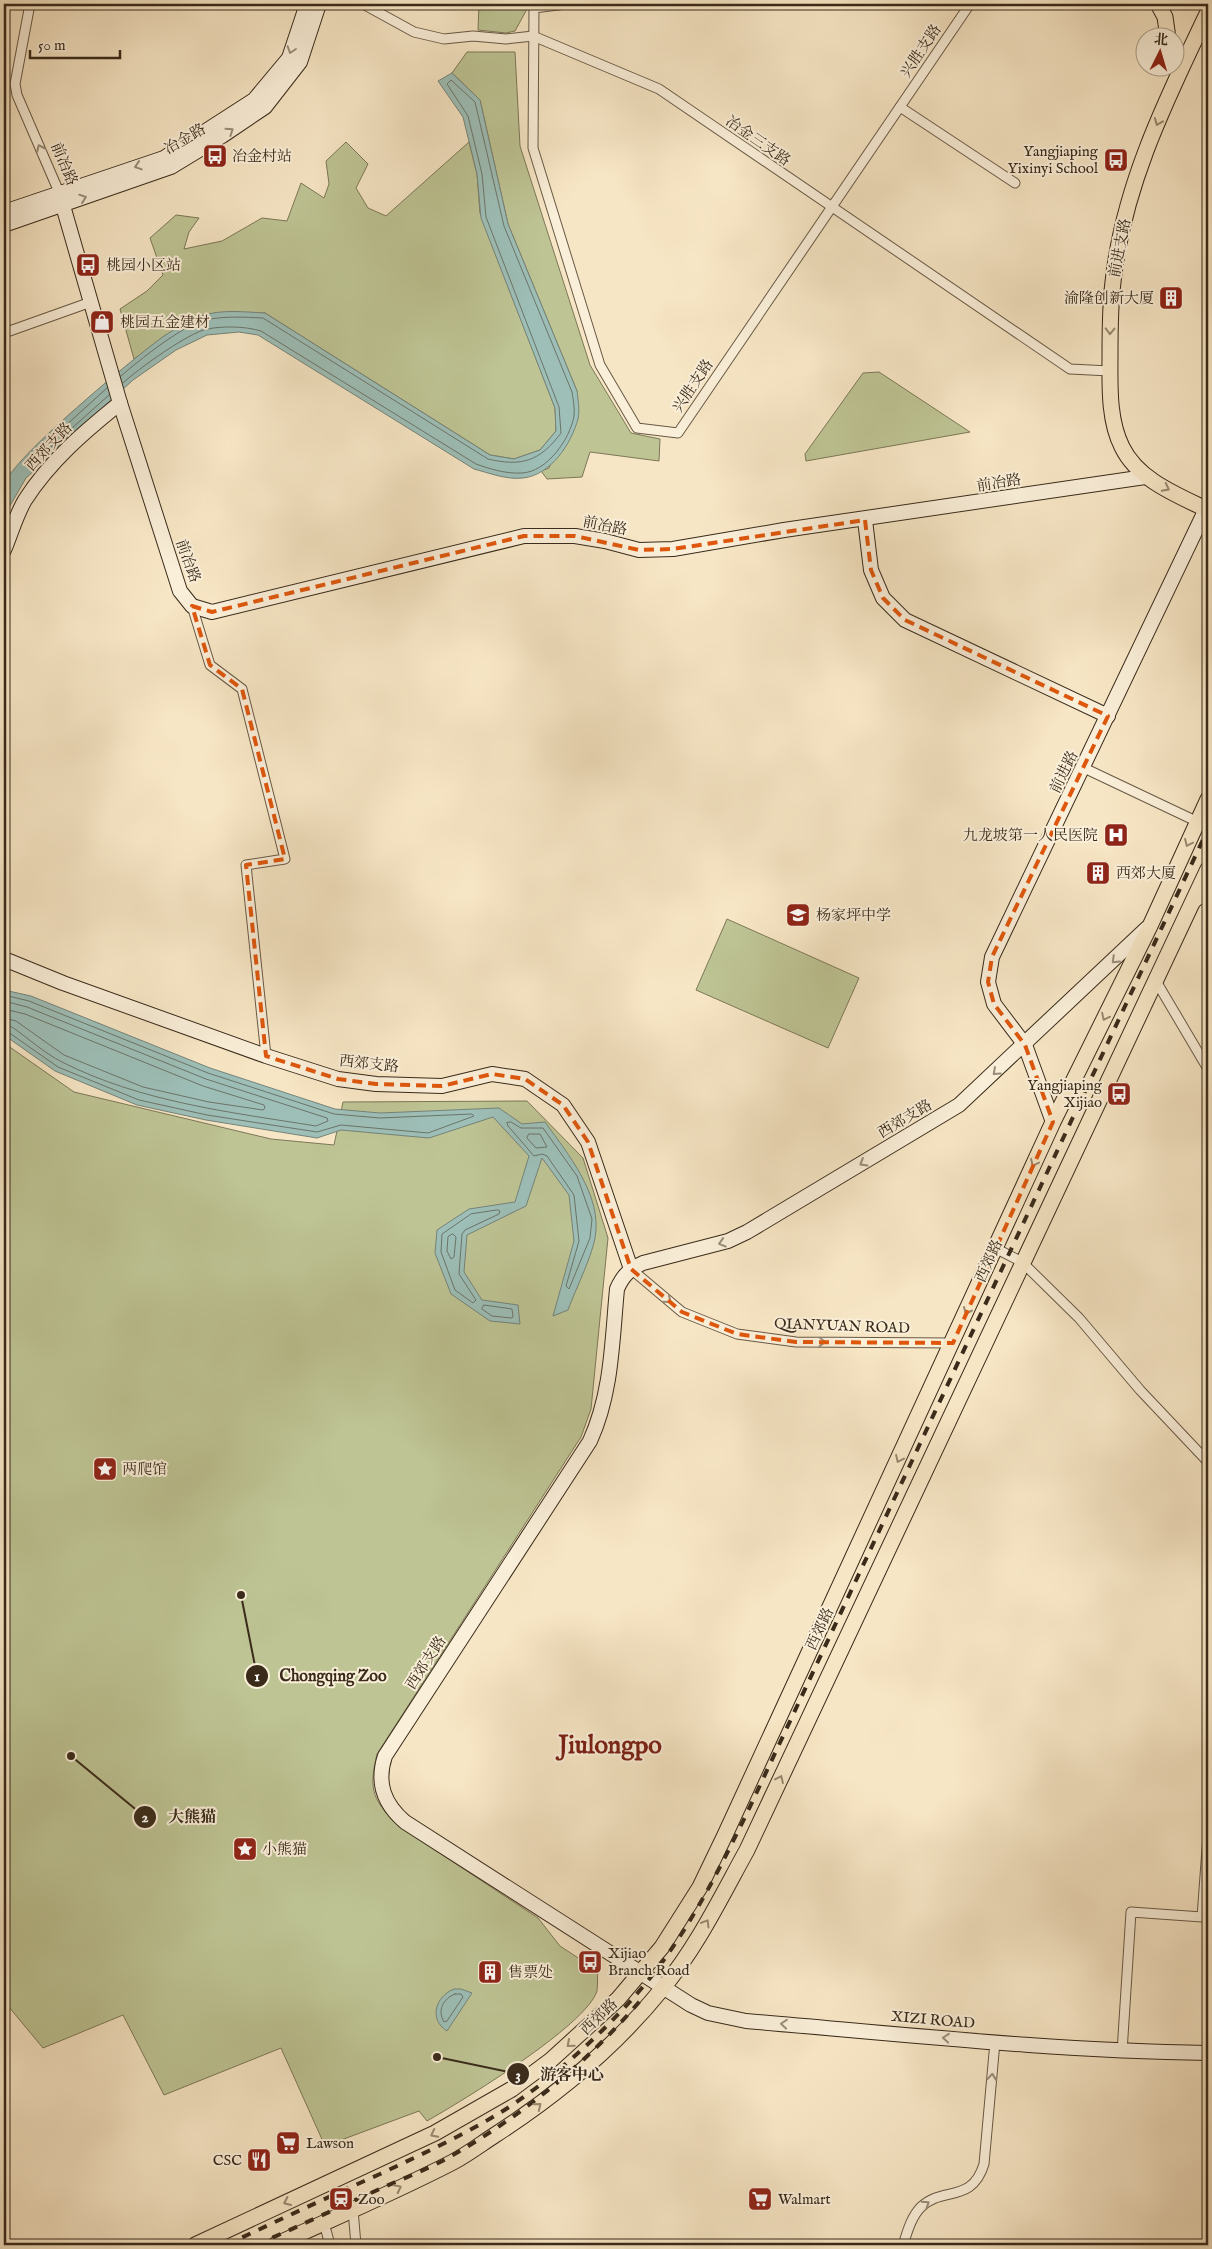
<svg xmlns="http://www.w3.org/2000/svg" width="1212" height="2249" font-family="'IM FELL English','Noto Serif SC',serif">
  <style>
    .green { fill: #bec494; stroke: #7c7757 }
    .water { fill: #9dbfb8; stroke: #758379 }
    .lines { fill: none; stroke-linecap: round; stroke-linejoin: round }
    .shore { stroke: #6b7469; stroke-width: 1 }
    .street-casing { stroke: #685945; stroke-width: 11 }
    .secondary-casing { stroke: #392a1a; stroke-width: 16 }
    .primary-casing { stroke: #392a1a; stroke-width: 17 }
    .street { stroke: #faefd9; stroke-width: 9 }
    .secondary { stroke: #faefd9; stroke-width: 14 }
    .primary { stroke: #f7e6c5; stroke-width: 15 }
    .rail { stroke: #392a1a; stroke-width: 4; stroke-dasharray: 9 9; stroke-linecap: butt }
    .oneway { stroke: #9a8c7a }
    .oneway2 { stroke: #988870 }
    .marked { fill: none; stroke: #df570d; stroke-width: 4; stroke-dasharray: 10 6; stroke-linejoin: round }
    .labels { text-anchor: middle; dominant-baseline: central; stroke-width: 4; stroke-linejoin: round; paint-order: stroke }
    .street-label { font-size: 15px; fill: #392a1a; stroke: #faefd9 }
    .poi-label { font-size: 15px; fill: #392a1a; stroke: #faefd9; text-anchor: start }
    .town-label { font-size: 25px; font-weight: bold; fill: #7a1f14; stroke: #faefd9 }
    .leader { fill: none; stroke: #392a1a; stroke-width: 2 }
    .callout-dot { fill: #392a1a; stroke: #faefd9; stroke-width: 2 }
    .mark-label { font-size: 15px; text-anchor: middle; font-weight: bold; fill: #fff }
    .callout-label { font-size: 16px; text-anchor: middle; font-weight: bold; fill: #392a1a; stroke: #faefd9; stroke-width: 4; stroke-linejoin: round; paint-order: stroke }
  </style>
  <rect width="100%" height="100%" fill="#f7e6c5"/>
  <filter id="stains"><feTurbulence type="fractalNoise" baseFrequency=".004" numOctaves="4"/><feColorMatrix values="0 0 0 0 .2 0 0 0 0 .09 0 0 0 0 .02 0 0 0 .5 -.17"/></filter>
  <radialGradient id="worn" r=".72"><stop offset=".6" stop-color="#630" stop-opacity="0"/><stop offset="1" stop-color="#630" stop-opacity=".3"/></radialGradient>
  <!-- green -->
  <g class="green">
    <polygon points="479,4 533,4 527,9 515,31 506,33 478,30"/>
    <polygon points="467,52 515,52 520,146 590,365 631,433 660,439 659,461 590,452 582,477 547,479 541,471 549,468 577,391 508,224 480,100 452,73"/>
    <polygon points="346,142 368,164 356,188 368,208 386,216 469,142 477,174 480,213 555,408 556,431 540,450 514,459 490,455 265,313 201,316 134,359 120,309 147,291 163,275 150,238 176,215 199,218 189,232 184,249 222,241 262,218 287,221 301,183 324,198 329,184 326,161"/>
    <polygon points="879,372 970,432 806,461 805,454 863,373"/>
    <polygon points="727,919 859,978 828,1048 696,990"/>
    <path d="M 4,1043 L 74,1092 L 271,1139 L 334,1145 L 343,1102 L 527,1101 L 583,1158 L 608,1238 L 591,1409 L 581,1437 L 377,1754 C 368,1791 373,1801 400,1827 L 538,1918 L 560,1946 L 598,1971 C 597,1977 598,1985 597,1991 C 586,2026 462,2101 427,2121 L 419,2111 L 325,2146 L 281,2048 L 164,2095 L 123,2015 L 43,2048 L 4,2001 Z"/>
  </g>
  <!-- water -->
  <g class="water">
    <path d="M 452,73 L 480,100 L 508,224 L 577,391 C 578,400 580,410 578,419 C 571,444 551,475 523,478 C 507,480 489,473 474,469 L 258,335 L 239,332 L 207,335 L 176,350 L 133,380 L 26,478 L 4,516 C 4,507 1,494 4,485 C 12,458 136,356 164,336 C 175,329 189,320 201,316 C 221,309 245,312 265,313 L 490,455 L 514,459 L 540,450 L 556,431 L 555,408 L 481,218 L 477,174 L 463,117 L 438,81 Z"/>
    <path d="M 4,990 L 31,996 L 210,1068 L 335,1109 L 380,1113 L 499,1108 L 522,1124 L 545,1122 C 568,1154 603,1196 595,1238 C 591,1259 576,1288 568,1310 L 553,1316 L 574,1241 L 569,1195 L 542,1158 L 526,1206 L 467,1235 L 464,1272 L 482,1300 L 518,1305 L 520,1324 L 490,1321 L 451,1294 L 435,1253 L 437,1230 L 469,1209 L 515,1202 L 529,1156 L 493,1117 L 429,1138 L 341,1130 L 317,1138 L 206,1120 L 137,1105 L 55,1071 L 4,1035 Z"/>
    <path d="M 454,1989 L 461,1989 L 472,1993 L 447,2031 C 428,2019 436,1996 454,1989 Z"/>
  </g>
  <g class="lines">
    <!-- shore -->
    <g class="shore">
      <path d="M 121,376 C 138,361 183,325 205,320 C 224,316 243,317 263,318 L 488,459 C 522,467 540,461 561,433 L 559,407 L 486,217 L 482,174 L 468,116 L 447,84 L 451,80 L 475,102 L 504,226 L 572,392 C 573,399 575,408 574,416 C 570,439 547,472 522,473 C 506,474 490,469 476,464 L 261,331 C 244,326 224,326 207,329 C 188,333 138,369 123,383"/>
      <polyline points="107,388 42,447 38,452 38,455 42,455 109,395"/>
      <polyline points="4,995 29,1001 208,1073 334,1114 380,1118 472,1114 474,1116 428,1133 341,1125 317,1132 207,1115 139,1100 58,1067 8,1032 4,1031"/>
      <path d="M 4,1001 L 27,1007 L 206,1079 L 327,1118 L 328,1121 L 316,1126 C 229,1112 141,1102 62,1062 C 44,1053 28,1038 12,1027 L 4,1025"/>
      <polyline points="4,1009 25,1014 203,1086 264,1105 265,1108 263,1110 209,1102 143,1087 64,1055 16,1021 4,1018"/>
      <polygon points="511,1122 521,1128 543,1128 577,1176 592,1219 590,1238 569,1289 566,1286 579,1241 574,1195 547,1156 542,1154 534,1156 508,1126 507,1123"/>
      <polygon points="529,1134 540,1134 547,1147 536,1148 527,1138"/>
      <polygon points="498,1210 500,1211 499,1214 465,1230 462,1234 459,1274 476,1300 473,1303 455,1290 441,1252 442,1234 471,1214"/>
      <polygon points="453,1234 456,1237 454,1257 451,1259 447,1251 448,1237"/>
      <polygon points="484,1305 512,1309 513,1317 511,1318 492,1316 482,1309"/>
      <path d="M 455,1994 L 461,1994 L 463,1997 L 447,2021 L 444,2022 C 437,2010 443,1999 455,1994 Z"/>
    </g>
    <defs>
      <g id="street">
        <polyline points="30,4 15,84 17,95 59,192"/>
        <polyline points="363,4 414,32 444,39 473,36 506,39 533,36 659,89 1070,369 1110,371"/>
        <polyline points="566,4 534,8 533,148 600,365 637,428 678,433 970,4"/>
        <polyline points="900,107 1015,183"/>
        <polyline points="4,333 91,302"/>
        <polyline points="192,606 210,665 242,689 285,859 246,865 266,1056"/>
        <polyline points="1084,768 1198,822"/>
        <polyline points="1156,981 1208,1069"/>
        <polyline points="995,1248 1022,1262 1079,1318 1140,1390 1208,1462"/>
        <polyline points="631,1269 682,1312 737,1334 796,1342 953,1343"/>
        <polyline points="1122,2052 1131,1912 1202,1917 1208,1835"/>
        <polyline points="353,2210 356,2245"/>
        <polyline points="324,2223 330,2245"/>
        <path d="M 903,2245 C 907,2233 911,2217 921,2207 C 942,2186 972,2204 984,2164 L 995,2042"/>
      </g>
      <g id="secondary">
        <polyline points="59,192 120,403 180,591 192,606 212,612 524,536 575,536 605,541 639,550 673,549 784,530 1145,477"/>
        <polyline points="4,212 164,158 254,100 289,58 307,4"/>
        <polyline points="4,225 171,167 222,136 265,107 300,62 319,4"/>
        <polyline points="865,520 871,570 883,598 905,620 1108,716"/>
        <path d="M 4,550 C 11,534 16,515 25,500 C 50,461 84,432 120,403"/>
        <polyline points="1193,902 1208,889"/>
        <path d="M 1147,928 L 959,1105 L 747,1232 L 728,1241 L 643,1263 C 630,1269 623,1275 617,1289 C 612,1341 612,1393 590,1441 L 385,1756 C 376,1783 384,1804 405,1822 L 691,2005 L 708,2013 L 746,2021 C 900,2034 1054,2051 1208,2053"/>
        <polyline points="4,959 63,983 266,1056 338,1079 376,1084 442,1086 492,1074 525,1079 563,1105 588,1142 631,1269"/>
        <polyline points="1053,1122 1025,1045 994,1004 988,982 992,957 1206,509"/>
      </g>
      <g id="primary">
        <polyline points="1158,4 1165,17 1168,38"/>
        <path d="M 1208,12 C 1167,98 1123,186 1113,282 C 1110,306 1110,330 1110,354 C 1110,384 1108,419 1122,447 C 1138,480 1177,495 1208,510"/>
        <polyline points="195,2245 435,2133 512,2089 551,2060 618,1999 662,1947 700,1887 725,1835 1053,1122 1150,926 1208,799"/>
        <path d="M 275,2245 C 334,2218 395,2192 453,2162 C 468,2154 481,2144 495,2135 C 557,2095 615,2047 662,1989 C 697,1947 721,1897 747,1850 L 1208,869"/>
      </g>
    </defs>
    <!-- street casing -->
    <use href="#street" class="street-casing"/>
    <!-- secondary casing -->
    <use href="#secondary" class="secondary-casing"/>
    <!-- primary casing -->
    <use href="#primary" class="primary-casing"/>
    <!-- street -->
    <use href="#street" class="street"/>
    <!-- secondary -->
    <use href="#secondary" class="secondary"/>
    <!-- primary -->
    <use href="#primary" class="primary"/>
    <!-- rail -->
    <g class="rail">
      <path d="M 226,2245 C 277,2221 328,2197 380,2174 C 420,2155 460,2137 498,2114 C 551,2082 616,2022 654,1973 C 692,1924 720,1868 747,1813 L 1208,829"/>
      <path d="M 256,2245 C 299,2226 342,2206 384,2187 C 405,2178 427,2169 446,2159 C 521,2117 590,2061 645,1995"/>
    </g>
  </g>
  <!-- one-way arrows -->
  <defs><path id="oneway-chevron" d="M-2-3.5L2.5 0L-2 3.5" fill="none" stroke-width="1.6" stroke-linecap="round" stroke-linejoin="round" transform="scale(1.25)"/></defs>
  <g class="oneway">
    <use href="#oneway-chevron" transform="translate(291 50) rotate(108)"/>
    <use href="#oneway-chevron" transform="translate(230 131) rotate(-34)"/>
    <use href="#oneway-chevron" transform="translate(40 148) rotate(-114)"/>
    <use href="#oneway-chevron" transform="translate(138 166) rotate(162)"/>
    <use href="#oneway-chevron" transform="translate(83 198) rotate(-19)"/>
    <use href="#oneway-chevron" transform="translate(1115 960) rotate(136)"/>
    <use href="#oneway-chevron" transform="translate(996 1072) rotate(138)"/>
    <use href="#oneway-chevron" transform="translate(863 1163) rotate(149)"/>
    <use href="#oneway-chevron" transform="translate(722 1243) rotate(163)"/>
    <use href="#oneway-chevron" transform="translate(668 1300) rotate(40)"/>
    <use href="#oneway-chevron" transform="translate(822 1342) rotate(1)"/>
    <use href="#oneway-chevron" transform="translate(784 2024) rotate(-175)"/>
    <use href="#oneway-chevron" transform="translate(946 2038) rotate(-175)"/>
    <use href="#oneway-chevron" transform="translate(992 2077) rotate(-85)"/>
    <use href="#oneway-chevron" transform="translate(926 2204) rotate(-33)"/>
  </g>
  <g class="oneway2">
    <use href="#oneway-chevron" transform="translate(1158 122) rotate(112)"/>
    <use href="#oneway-chevron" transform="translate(1110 331) rotate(91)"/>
    <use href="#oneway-chevron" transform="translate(1166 488) rotate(27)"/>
    <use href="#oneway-chevron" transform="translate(1188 843) rotate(115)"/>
    <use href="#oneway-chevron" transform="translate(1105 1017) rotate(116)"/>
    <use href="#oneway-chevron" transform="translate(1034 1163) rotate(115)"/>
    <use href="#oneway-chevron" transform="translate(967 1311) rotate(114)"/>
    <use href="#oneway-chevron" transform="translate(899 1459) rotate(115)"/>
    <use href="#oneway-chevron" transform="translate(780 1779) rotate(-65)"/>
    <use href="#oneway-chevron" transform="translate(706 1923) rotate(-59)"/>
    <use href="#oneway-chevron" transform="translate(570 2044) rotate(139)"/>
    <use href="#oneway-chevron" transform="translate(538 2106) rotate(-39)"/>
    <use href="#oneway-chevron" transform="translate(434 2134) rotate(153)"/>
    <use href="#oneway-chevron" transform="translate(398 2188) rotate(-26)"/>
    <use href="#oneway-chevron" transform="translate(287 2202) rotate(155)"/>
  </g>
  <!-- marked area -->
  <path class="marked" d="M 865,520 L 871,570 L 883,598 L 905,620 L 1108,716 L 992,957 L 988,982 L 994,1004 L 1025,1045 L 1053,1122 L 953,1343 L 796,1342 L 737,1334 L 682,1312 L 631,1269 L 588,1142 L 563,1105 L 525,1079 L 492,1074 L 442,1086 L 376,1084 L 338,1079 L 266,1056 L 246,865 L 285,859 L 242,689 L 210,665 L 192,606 L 212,612 L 524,536 L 575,536 L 639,550 L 673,549 Z"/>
  <!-- icons -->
  <defs>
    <symbol id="bus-square" viewBox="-11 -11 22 22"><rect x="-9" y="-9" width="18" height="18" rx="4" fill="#8f2418" stroke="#faefd9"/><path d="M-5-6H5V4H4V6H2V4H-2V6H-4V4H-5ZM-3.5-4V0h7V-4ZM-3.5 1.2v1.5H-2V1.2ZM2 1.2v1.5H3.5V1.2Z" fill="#fff"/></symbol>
    <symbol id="building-square" viewBox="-11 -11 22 22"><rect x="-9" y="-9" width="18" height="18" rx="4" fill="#8f2418" stroke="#faefd9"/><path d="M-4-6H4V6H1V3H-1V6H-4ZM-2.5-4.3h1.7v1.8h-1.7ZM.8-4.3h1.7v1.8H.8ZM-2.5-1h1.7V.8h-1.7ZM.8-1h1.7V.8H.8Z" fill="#fff"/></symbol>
    <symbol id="shop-square" viewBox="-11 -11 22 22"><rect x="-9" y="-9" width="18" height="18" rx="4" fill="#8f2418" stroke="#faefd9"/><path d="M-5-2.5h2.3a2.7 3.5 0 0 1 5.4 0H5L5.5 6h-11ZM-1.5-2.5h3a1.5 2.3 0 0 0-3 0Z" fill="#fff"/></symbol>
    <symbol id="hospital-square" viewBox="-11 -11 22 22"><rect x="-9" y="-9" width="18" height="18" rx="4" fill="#8f2418" stroke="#faefd9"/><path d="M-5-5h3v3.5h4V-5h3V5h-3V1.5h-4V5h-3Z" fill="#fff"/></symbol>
    <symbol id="school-square" viewBox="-11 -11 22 22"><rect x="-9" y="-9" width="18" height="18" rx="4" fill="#8f2418" stroke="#faefd9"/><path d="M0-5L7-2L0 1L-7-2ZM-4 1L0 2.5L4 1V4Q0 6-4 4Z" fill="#fff"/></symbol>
    <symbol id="sight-square" viewBox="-11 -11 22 22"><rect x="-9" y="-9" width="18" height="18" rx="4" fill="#8f2418" stroke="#faefd9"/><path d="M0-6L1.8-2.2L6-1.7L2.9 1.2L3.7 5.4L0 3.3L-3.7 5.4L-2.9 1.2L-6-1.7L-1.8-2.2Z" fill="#fff"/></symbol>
    <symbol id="supermarket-square" viewBox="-11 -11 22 22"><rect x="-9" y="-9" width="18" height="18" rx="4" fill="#8f2418" stroke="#faefd9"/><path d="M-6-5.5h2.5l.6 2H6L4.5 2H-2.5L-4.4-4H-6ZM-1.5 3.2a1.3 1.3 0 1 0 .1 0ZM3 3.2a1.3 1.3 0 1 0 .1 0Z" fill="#fff"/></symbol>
    <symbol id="restaurant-square" viewBox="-11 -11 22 22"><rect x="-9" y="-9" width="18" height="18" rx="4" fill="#8f2418" stroke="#faefd9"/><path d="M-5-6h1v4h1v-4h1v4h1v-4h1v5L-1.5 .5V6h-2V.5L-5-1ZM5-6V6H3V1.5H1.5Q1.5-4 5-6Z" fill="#fff"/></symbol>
    <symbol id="station-square" viewBox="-11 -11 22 22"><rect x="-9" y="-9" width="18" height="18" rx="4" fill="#8f2418" stroke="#faefd9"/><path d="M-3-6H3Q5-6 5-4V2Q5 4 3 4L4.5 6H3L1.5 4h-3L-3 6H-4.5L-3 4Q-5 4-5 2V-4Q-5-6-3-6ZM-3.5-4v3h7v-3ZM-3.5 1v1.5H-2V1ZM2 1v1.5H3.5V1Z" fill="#fff"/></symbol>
  </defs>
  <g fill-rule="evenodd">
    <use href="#bus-square" x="201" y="142" width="28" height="28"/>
    <use href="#bus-square" x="1102" y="146" width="28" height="28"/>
    <use href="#bus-square" x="74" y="251" width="28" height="28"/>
    <use href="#building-square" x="1157" y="284" width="28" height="28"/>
    <use href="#shop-square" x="88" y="308" width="28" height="28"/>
    <use href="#hospital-square" x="1102" y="821" width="28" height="28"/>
    <use href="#building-square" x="1084" y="859" width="28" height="28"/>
    <use href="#school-square" x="784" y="901" width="28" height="28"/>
    <use href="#bus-square" x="1105" y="1080" width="28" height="28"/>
    <use href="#sight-square" x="91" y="1455" width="28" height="28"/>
    <use href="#sight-square" x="231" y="1835" width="28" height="28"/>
    <use href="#bus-square" x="576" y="1948" width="28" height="28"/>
    <use href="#building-square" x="476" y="1958" width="28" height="28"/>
    <use href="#supermarket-square" x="274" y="2129" width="28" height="28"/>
    <use href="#restaurant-square" x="245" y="2146" width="28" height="28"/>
    <use href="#station-square" x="327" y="2185" width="28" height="28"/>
    <use href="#supermarket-square" x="746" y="2185" width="28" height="28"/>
  </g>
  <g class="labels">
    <!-- street labels -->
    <g class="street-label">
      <text transform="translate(921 51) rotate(-56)">兴胜支路</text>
      <text transform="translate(185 139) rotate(-30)">冶金路</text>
      <text transform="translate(758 141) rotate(35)">冶金三支路</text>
      <text transform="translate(64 164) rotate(67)">前冶路</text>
      <text transform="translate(1120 248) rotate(-79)">前进支路</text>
      <text transform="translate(693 386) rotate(-56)">兴胜支路</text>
      <text transform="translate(49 447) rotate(-47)">西郊支路</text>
      <text transform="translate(999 483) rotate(-9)">前冶路</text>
      <text transform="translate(605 526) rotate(11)">前冶路</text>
      <text transform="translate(188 561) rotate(70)">前冶路</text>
      <text transform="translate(1064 772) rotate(-64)">前进路</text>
      <text transform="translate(369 1064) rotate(6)">西郊支路</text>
      <text transform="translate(905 1119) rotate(-31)">西郊支路</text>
      <text transform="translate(989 1261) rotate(-66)">西郊路</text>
      <text transform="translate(842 1326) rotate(2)">QIANYUAN ROAD</text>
      <text transform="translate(820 1629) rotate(-65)">西郊路</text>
      <text transform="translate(426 1663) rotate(-57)">西郊支路</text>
      <text transform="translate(599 2017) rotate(-44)">西郊路</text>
      <text transform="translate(933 2020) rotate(5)">XIZI ROAD</text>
    </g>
    <!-- poi labels -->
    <g class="poi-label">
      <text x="1098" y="151" text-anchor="end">Yangjiaping<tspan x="1098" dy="17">Yixinyi School</tspan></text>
      <text x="232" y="156">冶金村站</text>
      <text x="106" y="265">桃园小区站</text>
      <text x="1154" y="298" text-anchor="end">渝隆创新大厦</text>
      <text x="120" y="322">桃园五金建材</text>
      <text x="1098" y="835" text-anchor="end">九龙坡第一人民医院</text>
      <text x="1116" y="873">西郊大厦</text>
      <text x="816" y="915">杨家坪中学</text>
      <text x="1102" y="1085" text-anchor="end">Yangjiaping<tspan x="1102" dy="17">Xijiao</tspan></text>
      <text x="122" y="1469">两爬馆</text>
      <text x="262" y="1849">小熊猫</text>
      <text x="608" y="1953">Xijiao<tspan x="608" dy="17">Branch Road</tspan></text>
      <text x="508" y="1972">售票处</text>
      <text x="306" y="2143">Lawson</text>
      <text x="242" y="2160" text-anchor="end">CSC</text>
      <text x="358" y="2199">Zoo</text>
      <text x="778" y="2199">Walmart</text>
    </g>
    <!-- town labels -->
    <g class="town-label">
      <text x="610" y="1746">Jiulongpo</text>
    </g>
  </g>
  <!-- callouts -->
  <path class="leader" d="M241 1595L257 1676M71 1756L145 1817M437 2057L518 2074"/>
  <g class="callout-dot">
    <circle cx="241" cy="1595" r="5"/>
    <circle cx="71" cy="1756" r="5"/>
    <circle cx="437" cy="2057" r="5"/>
    <circle cx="257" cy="1676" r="12"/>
    <circle cx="145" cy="1817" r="12"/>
    <circle cx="518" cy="2074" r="12"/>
  </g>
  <g class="mark-label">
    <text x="257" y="1681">1</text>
    <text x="145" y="1822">2</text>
    <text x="518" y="2080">3</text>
  </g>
  <g class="callout-label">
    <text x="333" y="1681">Chongqing Zoo</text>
    <text x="192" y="1822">大熊猫</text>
    <text x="572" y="2080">游客中心</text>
  </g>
  <!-- margin -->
  <rect width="1212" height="2249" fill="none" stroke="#f7e6c5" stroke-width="20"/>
  <rect x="5" y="5" width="1202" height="2239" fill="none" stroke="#392a1a" stroke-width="2.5"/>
  <rect x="10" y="10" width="1192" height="2229" fill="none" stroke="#392a1a"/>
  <!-- north arrow -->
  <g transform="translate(1160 52) rotate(5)"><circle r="24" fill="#faefd9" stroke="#ada08d"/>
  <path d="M0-4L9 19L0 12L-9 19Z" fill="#8f2418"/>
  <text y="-8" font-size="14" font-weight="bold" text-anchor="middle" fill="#392a1a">北</text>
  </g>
  <!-- scale -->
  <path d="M30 50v8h90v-8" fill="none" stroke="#392a1a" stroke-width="2.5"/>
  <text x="38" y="50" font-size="15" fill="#392a1a" stroke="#faefd9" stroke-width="4" paint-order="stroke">50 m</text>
  <rect width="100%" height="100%" filter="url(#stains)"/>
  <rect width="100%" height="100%" fill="url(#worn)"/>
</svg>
